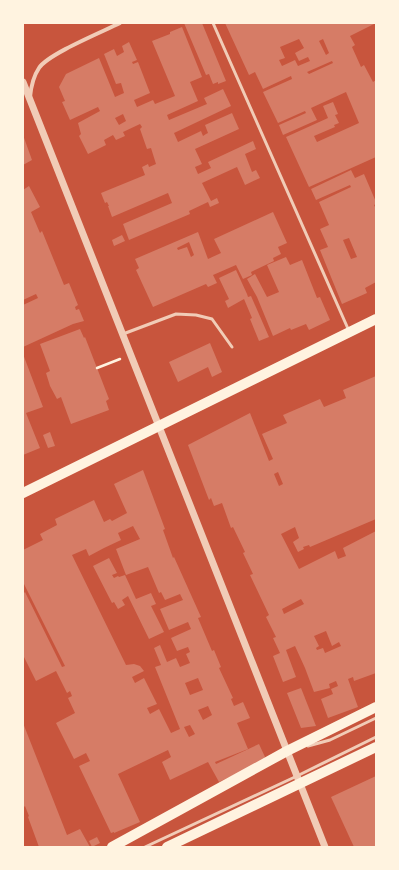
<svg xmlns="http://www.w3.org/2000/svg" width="399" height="870" font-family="Commissioner,sans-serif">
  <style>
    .building { fill: #d67c66; fill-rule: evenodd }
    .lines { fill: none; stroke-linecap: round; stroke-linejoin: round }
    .path { stroke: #fff3e0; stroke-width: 2.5 }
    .service { stroke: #f1ccb7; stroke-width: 3 }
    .minor { stroke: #f1ccb7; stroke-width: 4 }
    .tertiary { stroke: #f1ccb7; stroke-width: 7 }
    .primary { stroke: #fff3e0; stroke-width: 10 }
  </style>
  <rect width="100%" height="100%" fill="#c8553d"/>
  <!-- building -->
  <g class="building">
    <polygon points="184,23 202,23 226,81 218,84 218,82 213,84 209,74 206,75"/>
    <path d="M 225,23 L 376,23 L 350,36 L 355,45 L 352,47 L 361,67 L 364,65 L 373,82 L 376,80 L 376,157 L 309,187 L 286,137 L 328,118 L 323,106 L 333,102 L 338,114 L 335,115 L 339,123 L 334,125 L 335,127 L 314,136 L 317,142 L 359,123 L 346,92 L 311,108 L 317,120 L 283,135 L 279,125 L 306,113 L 305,111 L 278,123 L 263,92 L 292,79 L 291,76 L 263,89 L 255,72 L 249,75 ZM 299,39 L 304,48 L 295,53 L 299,61 L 308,57 L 310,61 L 298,66 L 295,60 L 282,66 L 279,60 L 285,58 L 280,47 ZM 323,39 L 329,53 L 326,55 L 319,41 ZM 332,61 L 333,63 L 309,74 L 307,72 Z"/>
    <path d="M 182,27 L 202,77 L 190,82 L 198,101 L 167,115 L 169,120 L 207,104 L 204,98 L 223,89 L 231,106 L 174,133 L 178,142 L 201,131 L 203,136 L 206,134 L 208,133 L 205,125 L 232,113 L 239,129 L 195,149 L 202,164 L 195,167 L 198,174 L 211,168 L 208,162 L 253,141 L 256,149 L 245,154 L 252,172 L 256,170 L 260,178 L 245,185 L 237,167 L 202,183 L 211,201 L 217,198 L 219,203 L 210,207 L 208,202 L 189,211 L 190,214 L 129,240 L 123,224 L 172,203 L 168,193 L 112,217 L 108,206 L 109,206 L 107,202 L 105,203 L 101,193 L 145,175 L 142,167 L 148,164 L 149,167 L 156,164 L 151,148 L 147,149 L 140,129 L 142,127 L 140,124 L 123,132 L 125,136 L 116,140 L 113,135 L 104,140 L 106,145 L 88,154 L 79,136 L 81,134 L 78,123 L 100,111 L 98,107 L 70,120 L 62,102 L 65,101 L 59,87 L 66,74 L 99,58 L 115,97 L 124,93 L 121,83 L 116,84 L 104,54 L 114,49 L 117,56 L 124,52 L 122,46 L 129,42 L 137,60 L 132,62 L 133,64 L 138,62 L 150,93 L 134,100 L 137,107 L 153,100 L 155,104 L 175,96 L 152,41 L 170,34 L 170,32 ZM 123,114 L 126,121 L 119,125 L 115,118 Z"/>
    <polygon points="23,135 32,160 23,165"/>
    <path d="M 351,170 L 355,178 L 364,174 L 376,202 L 376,204 L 374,205 L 376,209 L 376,282 L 365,288 L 367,293 L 342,304 L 320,250 L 328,247 L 320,229 L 329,225 L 319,202 L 351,187 L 350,185 L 316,200 L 311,189 ZM 349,238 L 357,257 L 351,259 L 343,240 Z"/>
    <polygon points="29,186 40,207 31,212 40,233 42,231 64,285 69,283 78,305 75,307 76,310 79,309 84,321 73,324 23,347 23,305 38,298 36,294 23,300 23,190"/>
    <path d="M 273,212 L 287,243 L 278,247 L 281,254 L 273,258 L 274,261 L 251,272 L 252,275 L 243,279 L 236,265 L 213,275 L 217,283 L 208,287 L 206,284 L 153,307 L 136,270 L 139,268 L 135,259 L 198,232 L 208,259 L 221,253 L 214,239 ZM 189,242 L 194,255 L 191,257 L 187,247 L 178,250 L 177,248 Z"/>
    <polygon points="122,235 125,241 114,246 112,240"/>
    <polygon points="286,257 290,265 302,260 317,298 320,297 330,320 309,330 306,324 291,330 290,328 273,336 257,297 247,279 255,274 267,297 279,292 267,265"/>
    <polygon points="236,270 247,294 248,297 251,296 269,337 259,341 250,319 252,318 244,299 228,308 225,301 229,299 219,278"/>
    <polygon points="80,329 84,338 85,337 109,399 106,401 109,410 71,424 61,397 57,399 50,386 46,373 50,371 40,344"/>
    <polygon points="210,343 222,372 212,377 208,367 178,382 169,362"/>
    <polygon points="23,354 43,407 26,413 40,448 23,455"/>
    <path d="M 376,376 L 376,519 L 310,547 L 309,545 L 303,547 L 304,549 L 298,552 L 293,542 L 299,538 L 295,527 L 281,534 L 299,569 L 335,551 L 338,559 L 346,556 L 343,548 L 376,531 L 376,673 L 354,681 L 353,677 L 348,679 L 358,707 L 328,718 L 321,699 L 333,694 L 331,689 L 338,686 L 336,681 L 329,684 L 330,688 L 314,692 L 305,668 L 295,646 L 286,650 L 296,677 L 283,682 L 273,656 L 280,653 L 273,638 L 276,637 L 266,617 L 269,615 L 250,575 L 253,574 L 243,553 L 245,552 L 233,527 L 231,528 L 222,503 L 214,506 L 211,498 L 209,500 L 188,445 L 250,413 L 269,461 L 273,459 L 262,434 L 287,423 L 283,415 L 320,399 L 324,407 L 346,398 L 343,390 ZM 278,472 L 283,484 L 279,486 L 274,474 ZM 301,599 L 304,604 L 284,614 L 282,609 ZM 326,631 L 332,646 L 339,642 L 341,646 L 325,653 L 323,648 L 317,650 L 316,648 L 319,646 L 314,636 Z"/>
    <polygon points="50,432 55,446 48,448 43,435"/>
    <path d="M 143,470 L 165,529 L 163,530 L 173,558 L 174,557 L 201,617 L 198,618 L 212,651 L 214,650 L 221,667 L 219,668 L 233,698 L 231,699 L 234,706 L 243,702 L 250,718 L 237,723 L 248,749 L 215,762 L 216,764 L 259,744 L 265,757 L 263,761 L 219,782 L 208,762 L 170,780 L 162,762 L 171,757 L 168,750 L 118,774 L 140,822 L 114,833 L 114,832 L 111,833 L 79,766 L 90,761 L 86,753 L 74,759 L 56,723 L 75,713 L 68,698 L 72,696 L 70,691 L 67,693 L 56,671 L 36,681 L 23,655 L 23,594 L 25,592 L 62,667 L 65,666 L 23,582 L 23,550 L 43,540 L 40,534 L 57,525 L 55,519 L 94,500 L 104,522 L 110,519 L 112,521 L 127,513 L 114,484 ZM 133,526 L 140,539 L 116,549 L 126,575 L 148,567 L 159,593 L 161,592 L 165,600 L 180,594 L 183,600 L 160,609 L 169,630 L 188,622 L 191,629 L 171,638 L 177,651 L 188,647 L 190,652 L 186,654 L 190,663 L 180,667 L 176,658 L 167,662 L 160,645 L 154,648 L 161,665 L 155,667 L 180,729 L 171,733 L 159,709 L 150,714 L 147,708 L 157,704 L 144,678 L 135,683 L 132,677 L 144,671 L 140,666 L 134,664 L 126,665 L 72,555 L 86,549 L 89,556 L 104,548 L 121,540 L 118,533 ZM 198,678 L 203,690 L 190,695 L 185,683 ZM 208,706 L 212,715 L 203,720 L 198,710 ZM 190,725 L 195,734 L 189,737 L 184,727 Z"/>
    <polygon points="109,558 117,573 112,575 114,578 118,576 119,577 125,575 136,599 151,593 156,604 151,606 164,632 149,639 128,596 122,600 125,605 118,609 114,602 112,603 93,566"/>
    <polygon points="301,688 316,726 301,728 287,693"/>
    <polygon points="23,723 67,835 80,829 90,847 39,847 28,817 29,816 25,806 24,807 23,805"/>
    <polygon points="376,776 376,847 354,847 331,797"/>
    <polygon points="97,837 100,843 92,847 89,841"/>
  </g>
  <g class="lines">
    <!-- path -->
    <polyline class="path" points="97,368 120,359"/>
    <!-- service -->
    <g class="service">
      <polyline points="213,23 349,331"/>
      <polyline points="123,334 176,314 196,315 212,319 232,347"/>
      <polyline points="308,746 330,740 376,718"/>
      <polyline points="145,847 297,776 376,737"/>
    </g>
    <!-- minor -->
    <path class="minor" d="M 30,97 C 31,87 33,77 39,68 C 48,54 102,32 120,23"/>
    <!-- tertiary -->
    <polyline class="tertiary" points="23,82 325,847"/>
    <!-- primary -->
    <g class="primary">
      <polyline points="23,493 376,319"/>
      <polyline points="112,847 287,751 376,707"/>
      <polyline points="167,847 376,747"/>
    </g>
  </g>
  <!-- border -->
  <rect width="399" height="870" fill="none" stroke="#fff3e0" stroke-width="48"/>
</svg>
